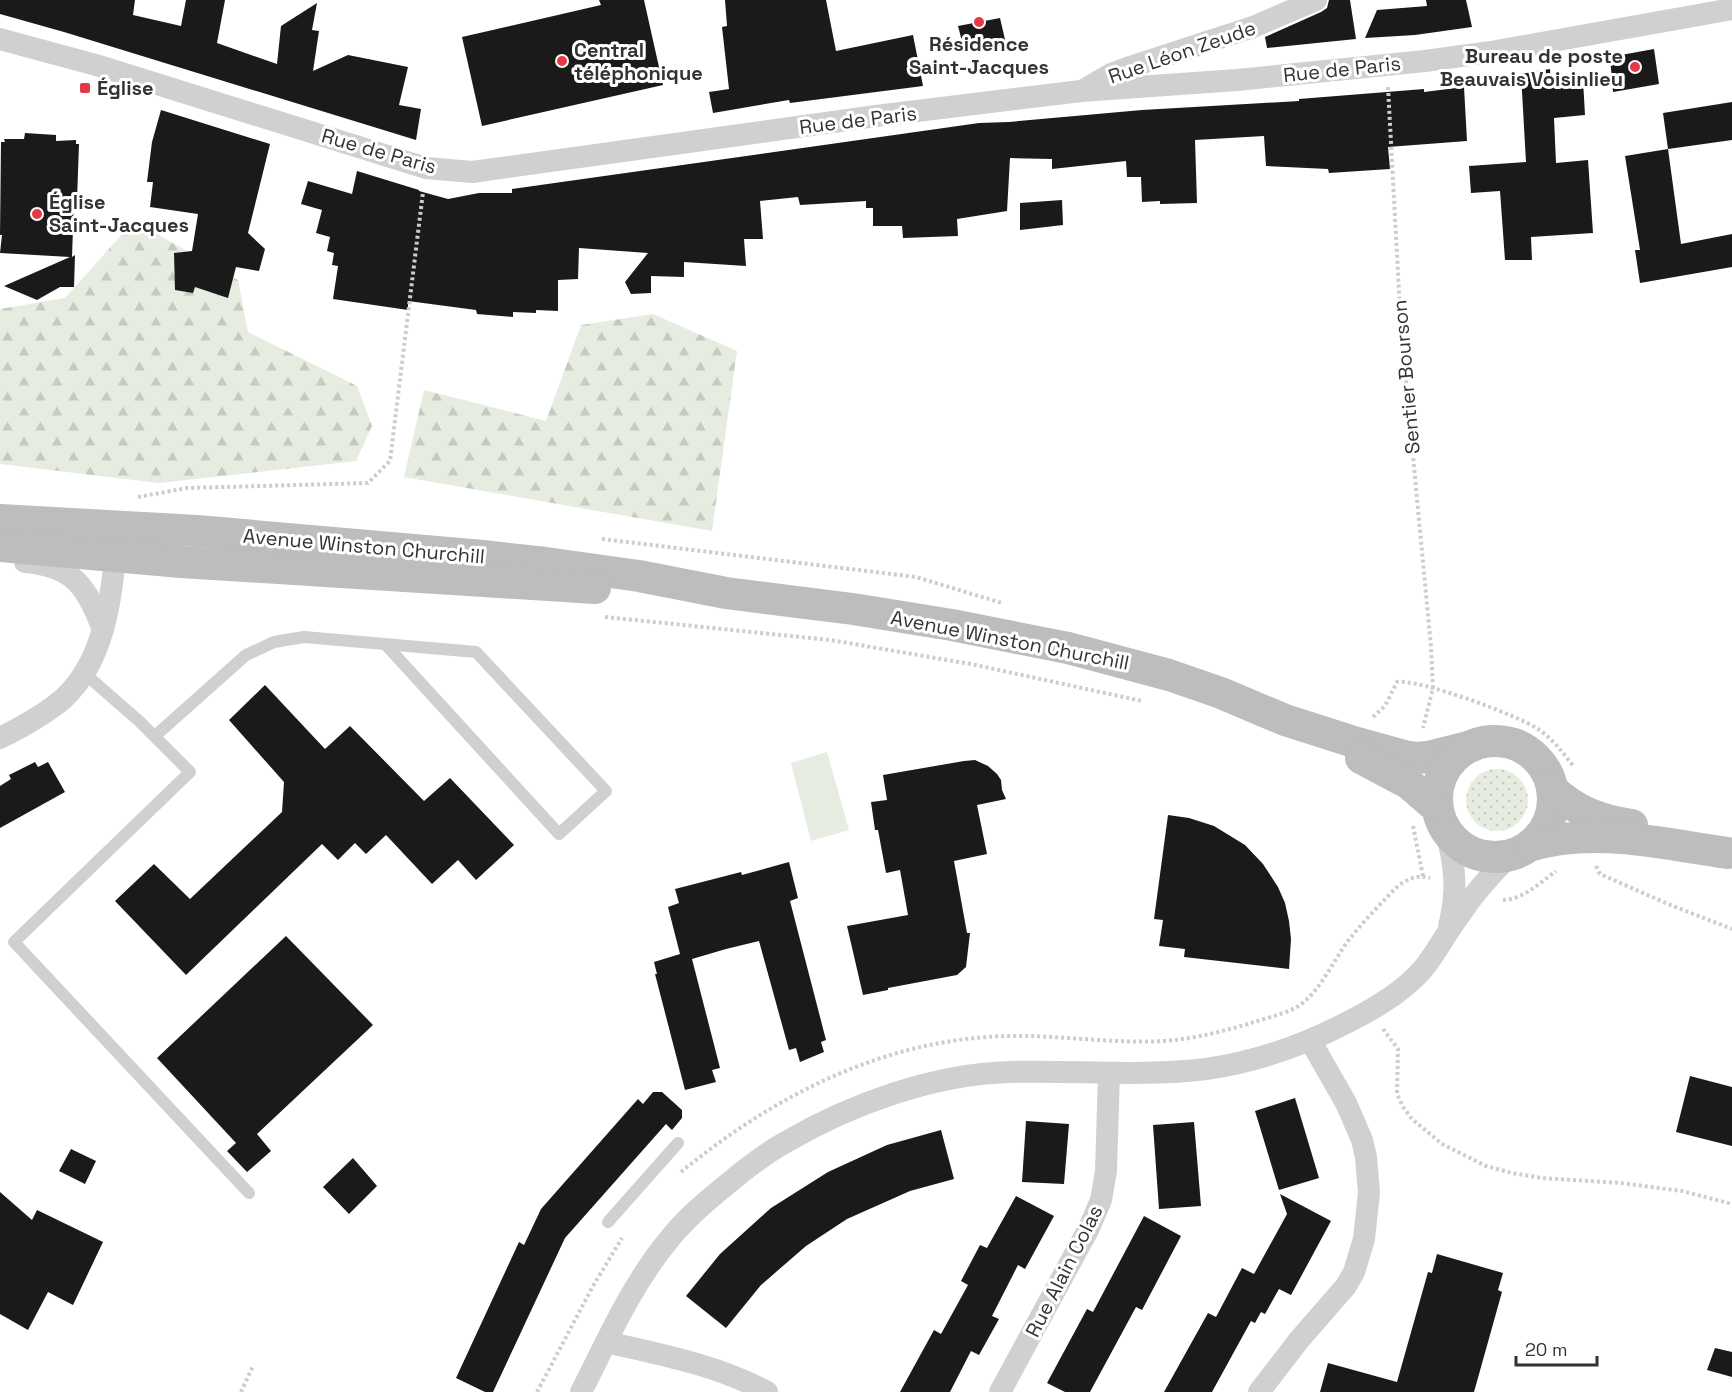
<svg xmlns="http://www.w3.org/2000/svg" width="1732" height="1392" font-family="'Space Grotesk',sans-serif">
  <style>
    .grass { fill: url(#grass-dots) }
    .forest { fill: url(#forest-firs) }
    .pitch { fill: #e6ecdf }
    .building { fill: #1a1a1a }
    .lines { fill: none; stroke-linecap: round; stroke-linejoin: round }
    .path { stroke: #cdcdcd; stroke-width: 4; stroke-dasharray: 3 3; stroke-linecap: butt }
    .service { stroke: #d0d0d0; stroke-width: 12 }
    .minor { stroke: #d0d0d0; stroke-width: 22 }
    .secondary { stroke: #bdbdbd; stroke-width: 32 }
    .poi-dot { fill: #e63946; stroke: #fff; stroke-width: 2 }
    .labels { text-anchor: middle; dominant-baseline: central; stroke-width: 6; stroke-linejoin: round; paint-order: stroke }
    .poi-label { font-size: 20px; font-weight: bold; fill: #333; stroke: #fff; text-anchor: start }
    .street-label { font-size: 20px; fill: #333; stroke: #fff }
  </style>
  <defs>
    <pattern id="grass-dots" width="8" height="8" patternUnits="userSpaceOnUse" patternTransform="scale(1.5)"><rect width="8" height="8" fill="#e6ecdf"/><path d="M2 2h.1M6 6h.1" fill="none" stroke="#c6cbc0" stroke-width="1.8" stroke-linecap="round"/></pattern>
    <pattern id="forest-firs" width="22" height="20" patternUnits="userSpaceOnUse" patternTransform="scale(1.5)"><rect width="22" height="20" fill="#e6ecdf"/><path d="M5 1l3.5 6h-7zM16 11l3.5 6h-7z" fill="#c6cbc0"/></pattern>
  </defs>
  <rect width="100%" height="100%" fill="#fff"/>
  <!-- grass -->
  <circle class="grass" cx="1497" cy="800" r="31"/>
  <!-- forest -->
  <g class="forest">
    <polygon points="134,221 238,280 248,332 357,386 372,426 356,461 159,483 0,464 0,309 65,298"/>
    <polygon points="653,314 737,351 712,531 404,477 424,390 546,421 581,325"/>
  </g>
  <!-- pitch -->
  <polygon class="pitch" points="827,752 849,830 811,841 791,763"/>
  <!-- building -->
  <g class="building">
    <polygon points="0,0 135,0 133,15 181,26 186,0 225,0 217,43 277,64 281,26 317,3 312,30 319,31 313,71 348,55 408,67 399,105 421,109 416,140 64,32 0,14"/>
    <polygon points="599,0 644,0 663,85 482,126 462,37 601,5"/>
    <polygon points="725,0 826,0 836,51 913,35 923,86 790,103 789,100 713,113 709,92 729,89 722,27 727,26"/>
    <polygon points="1329,0 1350,0 1356,39 1267,48 1265,37 1321,12 1327,8"/>
    <polygon points="1426,0 1466,0 1472,27 1415,35 1365,38 1377,10 1427,6"/>
    <polygon points="1000,18 1006,44 965,53 958,26"/>
    <polygon points="1654,49 1659,84 1613,92 1610,57"/>
    <polygon points="1550,69 1551,83 1583,80 1585,115 1554,118 1556,163 1588,160 1593,233 1531,237 1532,260 1505,260 1500,191 1471,193 1469,166 1526,162 1521,74"/>
    <polygon points="1464,87 1467,141 1388,147 1390,169 1329,173 1328,169 1266,166 1264,136 1195,140 1197,203 1160,204 1160,201 1142,202 1141,177 1127,177 1126,161 1052,169 1052,159 1010,158 1007,211 957,219 958,236 903,238 902,226 873,226 873,208 866,208 866,201 800,205 798,197 760,201 763,239 744,239 746,266 684,262 684,277 651,276 651,293 631,294 625,282 648,253 579,248 578,279 558,280 558,311 536,310 536,313 513,312 513,317 477,314 476,310 408,301 408,310 333,299 338,266 332,265 334,253 327,251 330,237 316,233 322,210 301,204 308,181 352,194 357,171 419,190 419,191 448,199 479,193 512,193 512,189 979,123 1009,122 1142,110 1299,101 1299,99 1424,89 1424,92"/>
    <polygon points="1732,102 1732,140 1668,149 1681,244 1732,234 1732,267 1640,283 1635,250 1640,250 1625,156 1668,149 1663,113"/>
    <polygon points="161,110 270,144 248,233 265,249 259,271 236,267 228,298 195,287 193,293 175,290 174,253 192,251 198,214 150,207 153,182 147,182 152,142"/>
    <polygon points="25,133 56,135 56,141 76,140 76,144 79,144 77,200 74,199 72,257 75,255 74,287 60,287 37,300 4,286 70,257 0,253 2,235 0,235 1,142 5,142 4,139 24,139"/>
    <polygon points="1062,200 1063,225 1020,230 1020,203"/>
    <polygon points="265,685 325,749 350,726 424,801 450,778 514,845 476,880 458,860 432,884 386,835 366,854 355,843 338,860 322,844 186,975 115,901 154,864 190,899 282,812 284,782 229,720"/>
    <polygon points="975,760 988,766 997,774 1001,780 1002,790 1006,799 977,805 987,854 954,861 967,933 970,933 966,967 957,975 888,988 888,990 863,995 847,926 908,915 900,870 886,873 878,830 875,830 871,802 887,800 883,775 964,761"/>
    <polygon points="35,762 38,767 48,762 65,792 0,828 0,786 11,779 9,775"/>
    <polygon points="1168,815 1189,818 1214,826 1245,845 1263,864 1278,887 1285,903 1289,921 1291,939 1289,969 1184,957 1185,949 1159,946 1163,920 1154,919"/>
    <polygon points="789,862 798,898 790,901 826,1040 821,1042 824,1052 800,1062 796,1048 789,1050 759,941 726,949 692,959 720,1068 712,1070 716,1082 685,1090 655,974 657,974 654,962 680,954 668,907 679,903 675,889 741,872 742,875"/>
    <polygon points="286,936 373,1025 257,1134 271,1151 247,1172 227,1151 236,1143 157,1058"/>
    <polygon points="1690,1076 1732,1087 1732,1146 1676,1132"/>
    <polygon points="653,1092 662,1092 682,1110 682,1118 672,1130 666,1124 565,1238 493,1392 485,1392 456,1378 519,1242 524,1245 541,1209 638,1099 643,1104"/>
    <polygon points="1295,1098 1319,1178 1279,1190 1255,1111"/>
    <polygon points="1026,1121 1069,1124 1064,1184 1022,1182"/>
    <polygon points="1194,1122 1201,1206 1159,1209 1153,1125"/>
    <polygon points="941,1130 954,1179 910,1191 847,1219 806,1246 761,1285 726,1328 686,1296 720,1254 771,1208 828,1172 887,1145"/>
    <polygon points="71,1149 96,1161 85,1184 59,1171"/>
    <polygon points="353,1158 377,1186 349,1214 323,1187"/>
    <polygon points="0,1192 32,1220 37,1210 103,1242 73,1305 48,1292 28,1330 0,1314"/>
    <polygon points="1280,1194 1331,1221 1291,1295 1279,1289 1265,1314 1261,1312 1255,1323 1251,1321 1212,1392 1164,1392 1208,1313 1216,1317 1242,1268 1254,1274 1287,1214"/>
    <polygon points="1016,1196 1054,1216 1025,1269 1018,1265 992,1316 999,1319 979,1355 971,1351 950,1392 900,1392 934,1330 941,1334 968,1285 961,1281 980,1245 987,1248"/>
    <polygon points="1144,1216 1181,1236 1142,1310 1136,1307 1090,1392 1065,1392 1047,1383 1087,1309 1093,1312"/>
    <polygon points="1437,1254 1503,1273 1498,1290 1502,1292 1474,1392 1320,1392 1328,1363 1397,1382 1428,1272 1432,1273"/>
    <polygon points="1715,1348 1732,1352 1732,1377 1707,1370"/>
  </g>
  <g class="lines">
    <!-- path -->
    <g class="path">
      <polyline points="1388,87 1401,329 1431,647 1433,688 1423,728"/>
      <polyline points="138,497 187,488 368,483 390,461 423,192"/>
      <polyline points="602,539 916,577 1002,603"/>
      <polyline points="605,617 830,640 971,664 1142,701"/>
      <path d="M 1373,717 L 1385,706 L 1397,682 C 1420,679 1517,715 1538,729 C 1553,739 1563,753 1574,767"/>
      <polyline points="1413,826 1423,876"/>
      <polyline points="1596,866 1600,874 1668,904 1732,929"/>
      <path d="M 1503,900 C 1522,900 1541,882 1556,871"/>
      <polyline points="1383,1029 1398,1049 1397,1094 1403,1107 1412,1119 1442,1144 1486,1166 1512,1173 1541,1178 1621,1183 1682,1191 1732,1204"/>
      <path d="M 681,1172 C 775,1095 886,1038 1010,1036 C 1061,1035 1113,1044 1164,1041 C 1193,1039 1220,1032 1248,1024 C 1263,1019 1281,1015 1295,1008 C 1318,996 1333,961 1348,941 C 1363,922 1380,904 1397,887 C 1407,879 1417,874 1430,878"/>
      <polyline points="241,1392 253,1366"/>
      <polyline points="537,1392 593,1286 622,1238"/>
    </g>
    <!-- service -->
    <g class="service">
      <polyline points="84,673 139,721 190,772 14,942 249,1193"/>
      <polyline points="155,736 246,655 274,642 304,637 476,652 606,791 559,834 386,645"/>
      <polyline points="608,1222 678,1143"/>
    </g>
    <!-- minor -->
    <g class="minor">
      <polyline points="0,39 96,65 426,168 472,172 876,116 1081,91 1237,80 1425,61 1491,52 1732,9"/>
      <polyline points="1087,88 1111,74 1127,68 1253,27 1316,0"/>
      <path d="M 25,562 C 74,566 87,587 103,630"/>
      <path d="M 0,738 C 22,727 44,715 63,699 C 106,660 111,596 117,541"/>
      <path d="M 1446,831 C 1455,865 1458,891 1449,926"/>
      <path d="M 606,1342 C 662,1355 717,1365 767,1392"/>
      <path d="M 581,1392 C 607,1341 631,1286 667,1242 C 684,1220 704,1203 725,1186 C 744,1170 764,1154 786,1142 C 851,1104 934,1074 1010,1072 C 1075,1070 1141,1077 1206,1069 C 1256,1062 1304,1045 1348,1022 C 1374,1009 1404,991 1423,969 C 1437,952 1446,933 1459,916 C 1474,893 1491,874 1511,855"/>
      <polyline points="1000,1392 1089,1228 1101,1200 1106,1171 1109,1073"/>
      <polyline points="1259,1392 1299,1340 1346,1286 1354,1272 1364,1239 1369,1192 1366,1157 1362,1140 1346,1103 1310,1040"/>
    </g>
    <!-- secondary -->
    <g class="secondary">
      <polyline points="0,520 197,531 483,556 546,563 639,576 726,593 853,609 952,625 1068,648 1169,675 1221,693 1285,720 1357,743 1404,756 1416,758 1428,757 1472,746"/>
      <polyline points="0,546 181,562 595,588"/>
      <circle cx="1495" cy="799" r="58"/>
      <polyline points="1361,758 1408,783 1437,808"/>
      <path d="M 1552,789 C 1575,811 1601,821 1632,825"/>
      <path d="M 1529,846 C 1594,826 1663,844 1728,853"/>
    </g>
  </g>
  <!-- markers -->
  <g class="poi-dot">
    <circle cx="979" cy="22" r="6"/>
    <circle cx="562" cy="61" r="6"/>
    <circle cx="1635" cy="67" r="6"/>
    <rect x="79" y="82" width="12" height="12" rx="3"/>
    <circle cx="37" cy="214" r="6"/>
  </g>
  <g class="labels">
    <!-- poi labels -->
    <g class="poi-label">
      <text x="979" y="44" text-anchor="middle">Résidence<tspan x="979" dy="23">Saint-Jacques</tspan></text>
      <text x="574" y="50">Central<tspan x="574" dy="23">téléphonique</tspan></text>
      <text x="1623" y="56" text-anchor="end">Bureau de poste<tspan x="1623" dy="23">Beauvais Voisinlieu</tspan></text>
      <text x="97" y="88">Église</text>
      <text x="49" y="202">Église<tspan x="49" dy="23">Saint-Jacques</tspan></text>
    </g>
    <!-- street labels -->
    <g class="street-label">
      <text transform="translate(1182 52) rotate(-19)">Rue Léon Zeude</text>
      <text transform="translate(1342 69) rotate(-6)">Rue de Paris</text>
      <text transform="translate(858 120) rotate(-7)">Rue de Paris</text>
      <text transform="translate(379 151) rotate(16)">Rue de Paris</text>
      <text transform="translate(1406 377) rotate(-95)">Sentier Bourson</text>
      <text transform="translate(364 546) rotate(5)">Avenue Winston Churchill</text>
      <text transform="translate(1010 640) rotate(11)">Avenue Winston Churchill</text>
      <text transform="translate(1064 1271) rotate(-63)">Rue Alain Colas</text>
    </g>
  </g>
  <!-- scale -->
  <path d="M1516 1356v9h81v-9" fill="none" stroke="#333333" stroke-width="3"/>
  <text x="1525" y="1356" font-size="18" fill="#333333" stroke="#ffffff" stroke-width="4.5" paint-order="stroke">20 m</text>
</svg>
